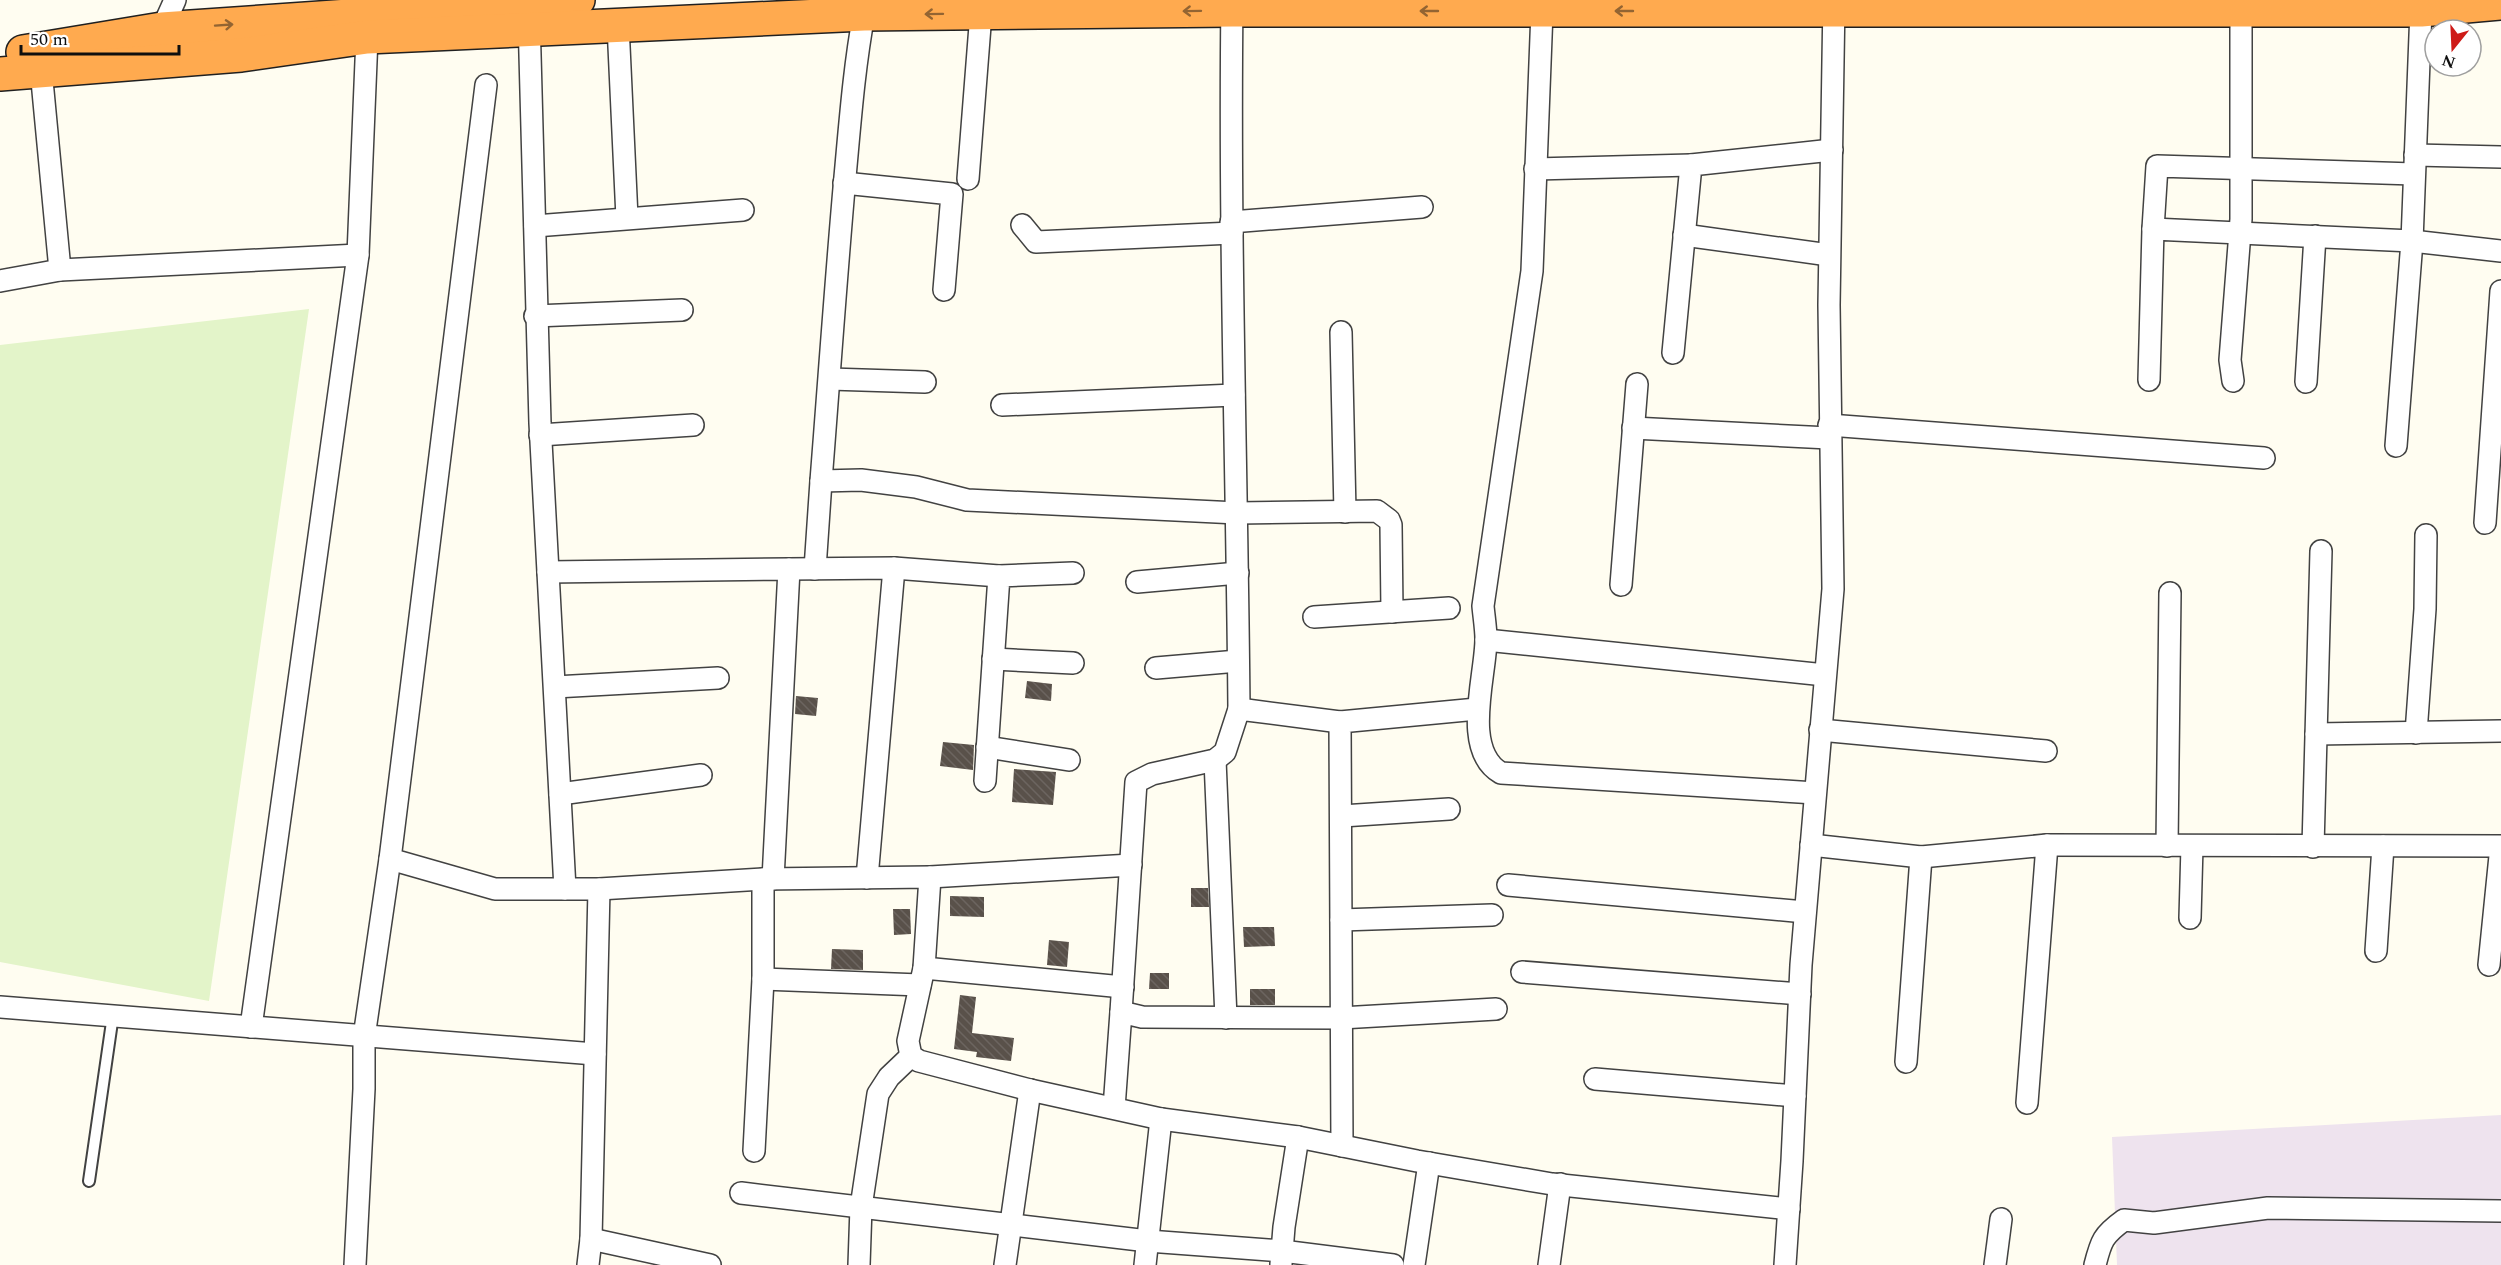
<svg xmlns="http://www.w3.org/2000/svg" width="2501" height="1265" font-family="Spectral,serif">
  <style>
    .industrial { fill: #eee3ee }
    .pitch { fill: #e3f4c9 }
    .building { fill: url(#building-back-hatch) }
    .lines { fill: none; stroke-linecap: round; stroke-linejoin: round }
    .lane-casing { stroke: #424242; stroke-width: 14 }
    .street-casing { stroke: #424242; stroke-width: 24 }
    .highway-casing { stroke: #202020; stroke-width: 36 }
    .lane { stroke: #fff; stroke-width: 10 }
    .street { stroke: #fff; stroke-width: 21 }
    .highway { stroke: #ffaa4f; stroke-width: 33 }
    .oneway { stroke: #936432 }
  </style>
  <defs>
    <pattern id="building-back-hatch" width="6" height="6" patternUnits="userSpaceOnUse" patternTransform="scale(1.5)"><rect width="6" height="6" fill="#59514a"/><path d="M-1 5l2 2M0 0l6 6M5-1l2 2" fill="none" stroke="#6c6560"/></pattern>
  </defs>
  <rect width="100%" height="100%" fill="#fffdf1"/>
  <!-- industrial -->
  <polygon class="industrial" points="2501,1115 2501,1265 2117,1265 2112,1137"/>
  <!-- pitch -->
  <polygon class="pitch" points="309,309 209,1001 0,962 0,345"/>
  <!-- building -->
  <g class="building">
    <polygon points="1027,681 1052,684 1051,701 1025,698"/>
    <polygon points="796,696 818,698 816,716 795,714"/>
    <polygon points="943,742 974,745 973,770 940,766"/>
    <polygon points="1014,769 1056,772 1053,805 1012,802"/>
    <polygon points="1191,888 1208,888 1209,907 1191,907"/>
    <polygon points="950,896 984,897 984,917 950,916"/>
    <polygon points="893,909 910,909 911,934 894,935"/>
    <polygon points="1243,927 1274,927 1275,946 1244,947"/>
    <polygon points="1049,940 1069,942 1067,967 1047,965"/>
    <polygon points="832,949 863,950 863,970 831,969"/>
    <polygon points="1150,973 1169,973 1169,989 1149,989"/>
    <rect x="1250" y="989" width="25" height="16"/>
    <polygon points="960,995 976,997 972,1033 1014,1038 1011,1061 976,1057 977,1052 954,1049"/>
  </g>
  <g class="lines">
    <defs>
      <polyline id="lane" points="89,1181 113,1015"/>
      <g id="street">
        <path d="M 1232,0 C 1229,237 1237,473 1239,709"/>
        <path d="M 1542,11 L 1532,271 L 1483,606 C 1484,617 1486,629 1486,639 C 1486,676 1461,750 1501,773 L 1815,793"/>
        <path d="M 864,14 C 854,68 850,123 845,177 C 836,278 829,380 821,481 L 861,480 L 916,487 L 967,500 L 1237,513 L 1377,511 L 1389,520 L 1391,525 L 1392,612"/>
        <polyline points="529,18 540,423 565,889"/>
        <polyline points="618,25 627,218"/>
        <polyline points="162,29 175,0"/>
        <polyline points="41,70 60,270 358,255"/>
        <polyline points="486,85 390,859 495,889 599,889 763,879 930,877 924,968 908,1041 911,1056 919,1061 1030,1090 1161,1119 1298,1137 1417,1161 1552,1184 1789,1209"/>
        <polyline points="2415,155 2501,157"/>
        <polyline points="1535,169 1691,165"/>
        <polyline points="968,179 981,13"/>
        <polyline points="844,183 952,194 944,290"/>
        <polyline points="1231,222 1422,207"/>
        <polyline points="1022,225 1036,242 1232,233"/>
        <polyline points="535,226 743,210"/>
        <polyline points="2153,229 2157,166 2414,174"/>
        <polyline points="1684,235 1829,255"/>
        <polyline points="0,281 60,270"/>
        <polyline points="535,316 682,310"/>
        <polyline points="1341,332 1345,512"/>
        <polyline points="1673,353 1691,165 1832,150"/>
        <polyline points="830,379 925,382"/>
        <polyline points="2149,380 2153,229 2412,241 2501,251"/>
        <polyline points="2233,381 2230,360 2241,219 2241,0"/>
        <polyline points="2306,382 2315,236"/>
        <polyline points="1002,405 1234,395"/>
        <polyline points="1829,425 2264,458"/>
        <polyline points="1633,428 1829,438"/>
        <polyline points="540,435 693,425"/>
        <polyline points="2396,446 2412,241 2421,10"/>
        <polyline points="2485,523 2501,291"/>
        <polyline points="894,568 999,576"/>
        <polyline points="789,569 894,568 867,878"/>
        <polyline points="815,569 821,481"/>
        <polyline points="548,572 789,569 773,879"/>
        <polyline points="1137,582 1238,573"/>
        <polyline points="1621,585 1637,384"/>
        <polyline points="1314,617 1449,608"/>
        <polyline points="1486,640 1825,675"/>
        <polyline points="993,659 1073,663"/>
        <polyline points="1156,668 1238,661"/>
        <polyline points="555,687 718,678"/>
        <polyline points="1820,730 2046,751"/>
        <polyline points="2416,733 2425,609 2426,535"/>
        <polyline points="2316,734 2501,731"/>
        <polyline points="987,747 1069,760"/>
        <polyline points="1215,760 1226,1018"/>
        <polyline points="985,781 999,576 1073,573"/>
        <polyline points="560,794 701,775"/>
        <polyline points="1342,816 1449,809"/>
        <polyline points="1811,845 1921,857 1906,1062"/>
        <polyline points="2047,845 2501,846 2489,965"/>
        <polyline points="2167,846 2170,593"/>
        <polyline points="2313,847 2321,551"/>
        <polyline points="1921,857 2047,845 2027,1103"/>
        <polyline points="930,877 1131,865"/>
        <polyline points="1508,885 1805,912"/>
        <polyline points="2190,918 2192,846"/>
        <polyline points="1341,920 1492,915"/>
        <polyline points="2376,951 2383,846"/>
        <polyline points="924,968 1123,987"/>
        <polyline points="1522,972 1800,994"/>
        <polyline points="763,979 920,985"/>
        <polyline points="0,1007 595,1054"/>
        <polyline points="1121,1012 1136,782 1152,774 1215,760 1225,752 1239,709 1340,722"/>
        <polyline points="251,1027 358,255 367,37"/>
        <polyline points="1595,1079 1795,1096"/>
        <polyline points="1114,1108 1121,1012 1142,1017 1341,1018 1496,1009"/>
        <polyline points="1342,1146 1340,722 1477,709"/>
        <polyline points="754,1151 763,979 763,879"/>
        <polyline points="741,1193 1148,1241 1282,1251 1393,1265"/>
        <polyline points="591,1239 710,1265"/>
        <polyline points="1281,1264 1284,1227 1298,1137"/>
        <polyline points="355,1265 364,1089 364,1037 390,859"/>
        <polyline points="588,1265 591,1239 599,889"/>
        <polyline points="859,1265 861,1207 878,1094 889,1077 911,1056"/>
        <polyline points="1005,1265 1030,1090"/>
        <polyline points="1145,1265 1161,1119"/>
        <polyline points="1414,1265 1429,1163"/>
        <polyline points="1549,1265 1560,1184"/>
        <polyline points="1785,1265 1792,1161 1801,965 1833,589 1829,305 1834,0"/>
        <polyline points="1995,1265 2001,1219"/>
        <path d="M 2095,1265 C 2101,1241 2103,1235 2124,1220 L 2154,1223 L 2268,1208 L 2501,1211"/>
      </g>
      <g id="highway">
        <polyline points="23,52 162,29 578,0"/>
        <polyline points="0,74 241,55 367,37 864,14 1232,10 2421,10 2501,3"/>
      </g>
    </defs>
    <!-- lane casing -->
    <use href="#lane" class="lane-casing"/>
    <!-- street casing -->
    <use href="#street" class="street-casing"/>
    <!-- highway casing -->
    <use href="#highway" class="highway-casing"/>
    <!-- lane -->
    <use href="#lane" class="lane"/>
    <!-- street -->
    <use href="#street" class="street"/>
    <!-- highway -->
    <use href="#highway" class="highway"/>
  </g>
  <!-- one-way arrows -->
  <defs><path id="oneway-shaft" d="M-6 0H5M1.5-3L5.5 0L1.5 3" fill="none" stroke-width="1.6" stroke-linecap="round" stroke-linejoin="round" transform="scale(1.5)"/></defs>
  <g class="oneway">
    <use href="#oneway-shaft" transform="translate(1192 11) rotate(179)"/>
    <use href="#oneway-shaft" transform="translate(1429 11) rotate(-180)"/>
    <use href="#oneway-shaft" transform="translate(1624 11) rotate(180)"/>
    <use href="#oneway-shaft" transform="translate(934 14) rotate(179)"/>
    <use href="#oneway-shaft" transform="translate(224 25) rotate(-4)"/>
  </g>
  <!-- north arrow -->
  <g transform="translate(2453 48) rotate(198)"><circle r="28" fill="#ffffff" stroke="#9f9f9f" stroke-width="1.5"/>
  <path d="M0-4.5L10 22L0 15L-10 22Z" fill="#ce1b18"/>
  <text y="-9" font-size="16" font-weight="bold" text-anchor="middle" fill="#0f0f0f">N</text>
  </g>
  <!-- scale -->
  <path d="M21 45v9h158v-9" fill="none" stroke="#0f0f0f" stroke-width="3"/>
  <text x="30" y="45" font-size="18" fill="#0f0f0f" stroke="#ffffff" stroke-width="4.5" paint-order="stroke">50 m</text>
</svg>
